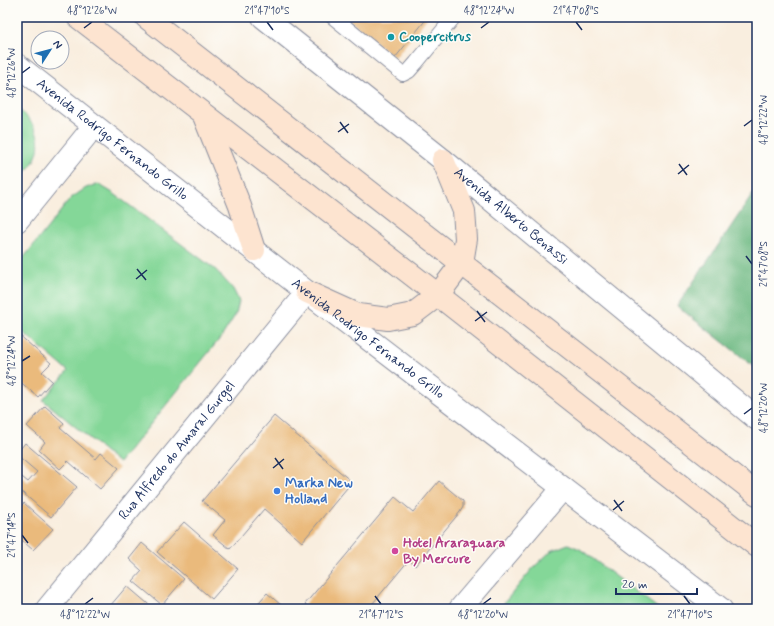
<svg xmlns="http://www.w3.org/2000/svg" width="774" height="626" font-family="Mynerve,sans-serif">
  <style>
    .green { fill: #84d798; stroke: #50837b }
    .forest { fill: #6bb880; stroke: #43746f }
    .building { fill: #eaba7b }
    .lines { fill: none; stroke-linecap: round; stroke-linejoin: round }
    .lane-casing { stroke: #8a8e9e; stroke-width: 16 }
    .street-casing { stroke: #8a8e9e; stroke-width: 24 }
    .secondary-casing { stroke: #8a8e9e; stroke-width: 24 }
    .lane { stroke: #fff; stroke-width: 14 }
    .street { stroke: #fff; stroke-width: 22 }
    .secondary { stroke: #fde4d0; stroke-width: 22 }
    .ticks { fill: none; stroke: #1b2f5e; stroke-width: 1.5 }
    .culture-dot { fill: #0f9aa8; stroke: #fdfcf7; stroke-width: 1.5 }
    .shop-dot { fill: #3f7fe0; stroke: #fdfcf7; stroke-width: 1.5 }
    .hotel-dot { fill: #d1479c; stroke: #fdfcf7; stroke-width: 1.5 }
    .labels { text-anchor: middle; dominant-baseline: central; stroke-width: 3; stroke-linejoin: round; paint-order: stroke }
    .culture-label { font-size: 14px; font-weight: bold; fill: #0d838f; stroke: #fdfcf7; text-anchor: start }
    .street-label { font-size: 14px; fill: #1b2f5e; stroke: #fdfcf7 }
    .shop-label { font-size: 14px; font-weight: bold; fill: #366cbe; stroke: #fdfcf7; text-anchor: start }
    .hotel-label { font-size: 14px; font-weight: bold; fill: #b23c85; stroke: #fdfcf7; text-anchor: start }
    .neatline { fill: none; stroke: #1b2f5e; stroke-width: 1.5 }
    .ticks-label { font-size: 10px; text-anchor: middle; fill: #1b2f5e }
  </style>
  <rect width="100%" height="100%" fill="#fdfcf7"/>
  <filter id="ink" filterUnits="userSpaceOnUse"><feTurbulence type="fractalNoise" baseFrequency=".025" numOctaves="2"/><feDisplacementMap in="SourceGraphic" scale="8" xChannelSelector="R" yChannelSelector="G"/><feConvolveMatrix kernelMatrix="1 2 1 2 8 2 1 2 1" color-interpolation-filters="sRGB"/></filter>
  <filter id="wash" filterUnits="userSpaceOnUse"><feTurbulence type="fractalNoise" baseFrequency=".012" numOctaves="4" result="noise"/><feDisplacementMap in="SourceGraphic" scale="16" xChannelSelector="R" yChannelSelector="G"/><feGaussianBlur stdDeviation="0.9" result="paint"/><feColorMatrix in="noise" values="0 0 0 0 0 0 0 0 0 0 0 0 0 0 0 0 0 1.4 0 .05"/><feComposite in="paint" operator="in"/></filter>
  <g filter="url(#wash)">
    <rect width="100%" height="100%" fill="#f9eedf"/>
    <!-- green -->
    <g class="green">
      <path d="M 17,108 C 33,120 45,140 35,159 C 31,167 23,174 17,181 Z"/>
      <polygon points="98,184 113,193 216,270 233,289 239,301 236,314 222,336 119,463 43,400 68,371 17,327 17,266 71,198 86,188"/>
      <polygon points="568,544 580,549 659,609 499,609 533,568 551,551"/>
    </g>
    <!-- forest -->
    <polygon class="forest" points="757,188 757,369 677,306"/>
    <g id="blocks">
      <!-- building -->
      <g class="building">
        <polygon points="345,17 428,17 395,58"/>
        <polygon points="17,333 51,363 42,372 52,381 38,397 17,379"/>
        <polygon points="45,406 64,423 60,428 96,459 101,453 119,468 100,489 68,461 60,469 39,450 45,442 27,426"/>
        <polygon points="274,416 352,482 302,542 264,509 230,549 213,535 225,520 202,501"/>
        <polygon points="25,443 77,487 51,517 17,488 17,473 28,482 37,472 17,455 17,453"/>
        <polygon points="439,481 463,501 463,507 460,512 415,566 409,560 368,609 311,609 305,604 395,497 413,512"/>
        <polygon points="24,503 53,529 33,550 17,536 17,510"/>
        <polygon points="184,522 238,569 212,599 157,552"/>
        <polygon points="142,543 184,579 162,605 133,581 142,571 129,559"/>
        <polygon points="127,586 154,609 113,609 110,606"/>
        <polygon points="267,593 281,605 277,609 253,609"/>
      </g>
    </g>
  </g>
  <g filter="url(#ink)">
    <use href="#blocks" fill-opacity="0" stroke="#8a8e9e" stroke-width="1"/>
    <g class="lines">
      <defs>
        <polyline id="lane" points="333,17 403,74 409,71 416,63 454,17"/>
        <g id="street">
          <path id="s1" d="M 263,17 L 443,160 L 757,419"/>
          <path id="s2" d="M 17,65 L 307,292 L 721,609"/>
          <polyline points="17,221 94,126"/>
          <path id="s3" d="M 47,609 L 307,292"/>
          <polyline points="460,609 563,488"/>
        </g>
        <g id="secondary">
          <polyline points="78,17 438,295 757,546"/>
          <polyline points="146,17 757,494"/>
          <polyline points="204,116 240,206 254,250"/>
          <polyline points="307,292 358,315 388,319 413,314 438,295 462,263 466,239 464,211 443,160"/>
        </g>
      </defs>
      <!-- lane casing -->
      <use href="#lane" class="lane-casing"/>
      <!-- street casing -->
      <use href="#street" class="street-casing"/>
      <!-- secondary casing -->
      <use href="#secondary" class="secondary-casing"/>
      <!-- lane -->
      <use href="#lane" class="lane"/>
      <!-- street -->
      <use href="#street" class="street"/>
      <!-- secondary -->
      <use href="#secondary" class="secondary"/>
    </g>
  </g>
  <!-- ticks -->
  <path class="ticks" d="M 267,22 L 273,30M 576,22 L 582,30M 84,28 L 92,22M 481,28 L 489,22M 22,73 L 30,67M 340,122 L 348,133M 744,126 L 752,120M 338,132 L 349,124M 679,164 L 687,175M 678,174 L 689,165M 746,256 L 752,264M 137,269 L 146,280M 136,279 L 147,270M 477,311 L 485,322M 475,321 L 487,312M 22,361 L 30,356M 744,414 L 752,408M 275,458 L 283,469M 273,468 L 284,459M 614,500 L 622,511M 613,510 L 624,501M 22,535 L 28,543M 375,596 L 381,604M 684,596 L 690,604M 85,604 L 93,598M 483,604 L 491,598"/>
  <!-- markers -->
  <circle class="culture-dot" cx="391" cy="37" r="4"/>
  <circle class="shop-dot" cx="277" cy="491" r="4"/>
  <circle class="hotel-dot" cx="395" cy="551" r="4"/>
  <g class="labels">
    <!-- culture labels -->
    <g class="culture-label">
      <text x="399" y="37">Coopercitrus</text>
    </g>
    <!-- street labels -->
    <g class="street-label">
      <text stroke="none"><textPath href="#s2" startOffset="121">Avenida Rodrigo Fernando Grillo</textPath></text>
      <text stroke="none"><textPath href="#s1" startOffset="318">Avenida Alberto Benassi</textPath></text>
      <text stroke="none"><textPath href="#s2" startOffset="445">Avenida Rodrigo Fernando Grillo</textPath></text>
      <text stroke="none"><textPath href="#s3" startOffset="205">Rua Alfredo do Amaral Gurgel</textPath></text>
    </g>
    <!-- shop labels -->
    <g class="shop-label">
      <text x="285" y="483">Marka New<tspan x="285" dy="16">Holland</tspan></text>
    </g>
    <!-- hotel labels -->
    <g class="hotel-label">
      <text x="403" y="543">Hotel Araraquara<tspan x="403" dy="16">By Mercure</tspan></text>
    </g>
  </g>
  <!-- margin -->
  <rect width="774" height="626" fill="none" stroke="#fdfcf7" stroke-width="44"/>
  <!-- north arrow -->
  <g transform="translate(50 50) rotate(54)"><circle r="19" fill="#fdfcf7" stroke="#a3aaba"/>
  <path d="M0-3L7 15L0 10L-7 15Z" fill="#1f6fb2"/>
  <text y="-6" font-size="11" font-weight="bold" text-anchor="middle" fill="#1b2f5e">N</text>
  </g>
  <!-- scale -->
  <path d="M616 588v6h81v-6" fill="none" stroke="#1b2f5e" stroke-width="2"/>
  <text x="622" y="588" font-size="12" fill="#1b2f5e" stroke="#fdfcf7" stroke-width="3" paint-order="stroke">20 m</text>
  <rect x="22" y="22" width="730" height="582" class="neatline"/>
  <g class="ticks-label">
    <text x="92" y="14">48°12'26"W</text>
    <text x="267" y="14">21°47'10"S</text>
    <text x="489" y="14">48°12'24"W</text>
    <text x="576" y="14">21°47'08"S</text>
    <text transform="translate(11 73) rotate(-90)" y="4">48°12'26"W</text>
    <text transform="translate(763 120) rotate(-90)" y="4">48°12'22"W</text>
    <text transform="translate(763 264) rotate(-90)" y="4">21°47'08"S</text>
    <text transform="translate(11 361) rotate(-90)" y="4">48°12'24"W</text>
    <text transform="translate(763 408) rotate(-90)" y="4">48°12'20"W</text>
    <text transform="translate(11 535) rotate(-90)" y="4">21°47'14"S</text>
    <text x="85" y="618">48°12'22"W</text>
    <text x="381" y="618">21°47'12"S</text>
    <text x="483" y="618">48°12'20"W</text>
    <text x="690" y="618">21°47'10"S</text>
  </g>
</svg>
